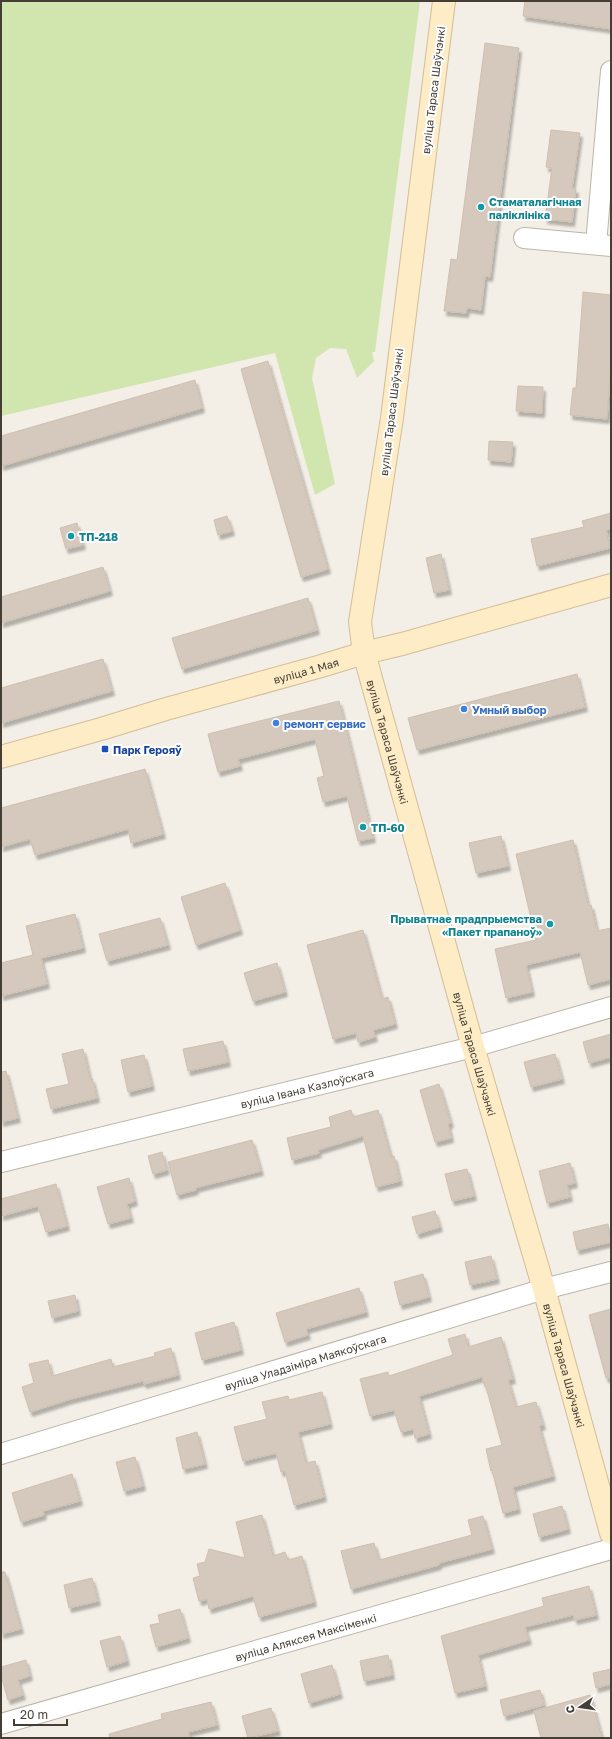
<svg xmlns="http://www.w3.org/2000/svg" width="612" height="1739" font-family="'Golos Text',sans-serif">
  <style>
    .green { fill: #d1e6af }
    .building { fill: #d4c9bc; stroke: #cfc0af; filter: url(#shadow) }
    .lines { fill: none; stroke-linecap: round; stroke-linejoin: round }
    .street-casing { stroke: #beb5a9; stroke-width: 22 }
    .secondary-casing { stroke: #d2be97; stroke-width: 24 }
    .street { stroke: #fff; stroke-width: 20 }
    .secondary { stroke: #fdecc5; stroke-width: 22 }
    .culture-dot { fill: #0f9aa8; stroke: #fff; stroke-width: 1.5 }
    .shop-dot { fill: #3f7fe0; stroke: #fff; stroke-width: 1.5 }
    .transit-dot { fill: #1a4fb4; stroke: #fff; stroke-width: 1.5 }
    .labels { text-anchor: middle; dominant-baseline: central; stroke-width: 4; stroke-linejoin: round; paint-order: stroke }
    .street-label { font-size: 11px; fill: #453e35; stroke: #fff }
    .culture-label { font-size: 11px; font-weight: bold; fill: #0d838f; stroke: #fff; text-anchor: start }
    .shop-label { font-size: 11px; font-weight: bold; fill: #366cbe; stroke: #fff; text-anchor: start }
    .transit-label { font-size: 11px; font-weight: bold; fill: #164399; stroke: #fff; text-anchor: start }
  </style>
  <defs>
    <filter id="shadow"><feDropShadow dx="2.5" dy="4.5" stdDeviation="1" flood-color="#0004"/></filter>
  </defs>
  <rect width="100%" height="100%" fill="#f3eee6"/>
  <!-- green -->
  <polygon class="green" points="1,1 420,1 375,352 372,352 374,361 357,378 346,349 330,348 316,358 312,378 335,484 315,495 275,353 1,416"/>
  <!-- building -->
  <g class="building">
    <polygon points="525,1 611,1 611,29 523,16"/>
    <polygon points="485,43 519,48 490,277 485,276 481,310 467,308 466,313 444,311 451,259 457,260"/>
    <polygon points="551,130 580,133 572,188 576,189 572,222 545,219 552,168 546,167"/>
    <polygon points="583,292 611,295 611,362 607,419 570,415 573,388 576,388"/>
    <polygon points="268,361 328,569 301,577 241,369"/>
    <polygon points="195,380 202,408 1,466 1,436"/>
    <polygon points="518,386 543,387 542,413 516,411"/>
    <polygon points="489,441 513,442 511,462 488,460"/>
    <polygon points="611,513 611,529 606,530 610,548 537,566 531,539 584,527 582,521"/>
    <polygon points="227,516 232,531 218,535 214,520"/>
    <polygon points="77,523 83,545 66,549 60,528"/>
    <polygon points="441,554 449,590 434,593 426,558"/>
    <polygon points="103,567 110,591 1,623 1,597"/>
    <polygon points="308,598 317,630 182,669 172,638"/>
    <polygon points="103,659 112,691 1,723 1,688"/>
    <polygon points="577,674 585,707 417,750 408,718"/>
    <polygon points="339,701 373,838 358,841 347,796 323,802 317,778 324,776 315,739 238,759 240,766 218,772 208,734"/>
    <polygon points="145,769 163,834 131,843 128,829 35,855 30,839 1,847 1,808"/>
    <polygon points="501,836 508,866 476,873 469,843"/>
    <polygon points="573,840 588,905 591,905 597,931 611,928 611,979 588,985 580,952 526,965 532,992 506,998 495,949 536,940 516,854"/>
    <polygon points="225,883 240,930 196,945 181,897"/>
    <polygon points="75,914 83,948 41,958 47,984 1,996 1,963 33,955 26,926"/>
    <polygon points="160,918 168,945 107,961 99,934"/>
    <polygon points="363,930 382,999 388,997 395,1024 373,1030 375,1037 358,1042 356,1033 333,1039 307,945"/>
    <polygon points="277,963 285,992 253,1001 244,973"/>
    <polygon points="611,1034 611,1057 589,1063 583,1042"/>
    <polygon points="223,1041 228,1062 188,1071 183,1049"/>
    <polygon points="83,1049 90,1079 92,1078 97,1098 51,1109 46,1089 69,1084 62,1054"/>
    <polygon points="555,1054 562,1079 531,1087 524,1062"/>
    <polygon points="144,1055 152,1086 128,1092 121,1060"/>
    <polygon points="6,1071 18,1118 1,1122 1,1072"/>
    <polygon points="439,1084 451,1123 448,1124 451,1138 435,1142 420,1090"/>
    <polygon points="351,1110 353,1117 378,1110 391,1157 394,1156 400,1181 376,1187 363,1136 318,1150 319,1153 292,1160 287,1138 331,1127 329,1117"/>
    <polygon points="252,1140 261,1171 195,1188 196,1190 177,1195 168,1162"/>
    <polygon points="162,1152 167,1170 153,1174 148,1156"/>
    <polygon points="570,1163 575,1183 567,1185 570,1197 547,1203 539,1171"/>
    <polygon points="467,1169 474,1196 452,1201 445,1174"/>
    <polygon points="129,1178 135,1201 127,1204 131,1218 108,1224 97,1187"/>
    <polygon points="56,1184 67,1226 46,1232 38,1206 1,1216 1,1199"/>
    <polygon points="435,1211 440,1227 417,1234 412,1217"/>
    <polygon points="608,1224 611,1242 577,1250 573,1232"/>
    <polygon points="491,1256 497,1279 470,1285 465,1262"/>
    <polygon points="423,1274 429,1297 400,1305 394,1282"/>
    <polygon points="359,1288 366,1312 306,1329 308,1335 285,1342 276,1313"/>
    <polygon points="75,1295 78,1311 52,1318 48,1301"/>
    <polygon points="611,1309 611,1378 606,1378 589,1315"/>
    <polygon points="234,1322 241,1350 202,1360 195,1333"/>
    <polygon points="465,1334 468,1347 501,1337 513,1379 508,1380 516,1407 536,1402 543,1425 539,1426 553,1476 513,1487 518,1509 503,1513 492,1470 491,1471 486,1449 502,1445 486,1387 485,1387 482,1377 419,1396 429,1434 415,1438 413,1429 401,1432 394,1410 370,1416 360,1379 388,1372 389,1376 453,1355 448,1339"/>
    <polygon points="171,1348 178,1375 144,1384 143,1381 71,1399 30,1412 22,1387 34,1383 29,1364 48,1360 52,1376 111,1359 113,1367 155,1356 154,1353"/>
    <polygon points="322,1392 330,1424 298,1432 306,1463 315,1461 324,1497 294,1505 285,1471 281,1472 276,1453 243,1461 234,1427 267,1419 262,1402 288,1396 289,1400"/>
    <polygon points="197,1432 205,1464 183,1469 176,1438"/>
    <polygon points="135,1457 143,1486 124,1491 116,1462"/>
    <polygon points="72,1474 80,1501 43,1511 44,1515 21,1522 12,1493"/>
    <polygon points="562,1506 568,1529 539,1537 533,1514"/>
    <polygon points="262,1515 273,1556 285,1552 288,1560 302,1556 314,1602 259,1617 253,1596 209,1609 207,1599 199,1601 193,1578 200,1576 197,1564 205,1562 209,1549 245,1558 236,1522"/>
    <polygon points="483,1516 492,1549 439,1563 439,1565 351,1589 341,1551 374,1543 379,1560 472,1535 468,1520"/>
    <polygon points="1,1572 5,1572 21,1629 1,1634"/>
    <polygon points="92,1578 98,1601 69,1608 64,1585"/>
    <polygon points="589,1586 596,1615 575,1620 573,1615 525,1627 529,1640 478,1655 485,1686 455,1693 441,1636 544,1606 542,1598"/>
    <polygon points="180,1609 188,1638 156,1647 150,1625 160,1623 158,1615"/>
    <polygon points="120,1636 127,1661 107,1667 100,1641"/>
    <polygon points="388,1655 392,1675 364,1681 360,1661"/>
    <polygon points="26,1660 30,1676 18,1680 23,1695 8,1700 1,1675 1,1667"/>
    <polygon points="332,1665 340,1694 309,1703 301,1674"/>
    <polygon points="611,1669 611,1684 596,1688 593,1673"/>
    <polygon points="540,1690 544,1705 504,1716 500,1700"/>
    <polygon points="590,1695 602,1738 541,1738 534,1711"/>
    <polygon points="211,1702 217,1725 188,1732 190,1738 110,1738 109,1734 162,1719 161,1714"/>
    <polygon points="271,1708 278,1731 248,1738 242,1716"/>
  </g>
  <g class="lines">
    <defs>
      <g id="street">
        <polyline points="524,238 611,246"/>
        <polyline points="596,244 611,71"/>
        <path id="s1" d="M 1,1162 L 473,1047 L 611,1007"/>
        <path id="s2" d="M 1,1454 L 544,1289 L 611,1272"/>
        <path id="s3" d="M 1,1724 L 611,1549"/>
      </g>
      <g id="secondary">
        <path id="s4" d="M 444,1 L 392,418 L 360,622 L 364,653 L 473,1047 L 544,1289 L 611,1533"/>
        <path id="s5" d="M 1,757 L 101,729 L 166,709 L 318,667 L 364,653 L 402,644 L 611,585"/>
      </g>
    </defs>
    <!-- street casing -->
    <use href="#street" class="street-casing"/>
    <!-- secondary casing -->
    <use href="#secondary" class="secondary-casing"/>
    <!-- street -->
    <use href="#street" class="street"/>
    <!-- secondary -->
    <use href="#secondary" class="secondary"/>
  </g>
  <!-- markers -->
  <g class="culture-dot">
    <circle cx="481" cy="207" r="4"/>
    <circle cx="71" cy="536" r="4"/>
    <circle cx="363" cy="827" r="4"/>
    <circle cx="550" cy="924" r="4"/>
  </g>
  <g class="shop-dot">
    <circle cx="464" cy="709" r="4"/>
    <circle cx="276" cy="723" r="4"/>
  </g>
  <rect class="transit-dot" x="101" y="745" width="8" height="8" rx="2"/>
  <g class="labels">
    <!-- street labels -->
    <g class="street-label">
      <text transform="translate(433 90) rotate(-83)">вуліца Тараса Шаўчэнкі</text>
      <text transform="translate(391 412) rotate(-83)">вуліца Тараса Шаўчэнкі</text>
      <text stroke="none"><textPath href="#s5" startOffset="317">вуліца 1 Мая</textPath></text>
      <text stroke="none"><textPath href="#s4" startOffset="750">вуліца Тараса Шаўчэнкі</textPath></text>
      <text stroke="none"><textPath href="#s4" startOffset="1074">вуліца Тараса Шаўчэнкі</textPath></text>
      <text stroke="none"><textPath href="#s1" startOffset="315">вуліца Івана Казлоўскага</textPath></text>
      <text stroke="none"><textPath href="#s2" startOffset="318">вуліца Уладзіміра Маякоўскага</textPath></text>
      <text stroke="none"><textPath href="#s4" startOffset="1398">вуліца Тараса Шаўчэнкі</textPath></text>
      <text stroke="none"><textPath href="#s3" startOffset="317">вуліца Аляксея Максіменкі</textPath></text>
    </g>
    <!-- culture labels -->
    <g class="culture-label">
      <text x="489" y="201">Стаматалагічная<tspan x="489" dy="13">паліклініка</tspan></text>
      <text x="79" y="536">ТП-218</text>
      <text x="371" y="827">ТП-60</text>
      <text x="542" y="918" text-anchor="end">Прыватнае прадпрыемства<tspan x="542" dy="13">«Пакет прапаноў»</tspan></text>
    </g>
    <!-- shop labels -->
    <g class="shop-label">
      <text x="472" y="709">Умный выбор</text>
      <text x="284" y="723">ремонт сервис</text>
    </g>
    <!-- transit labels -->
    <g class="transit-label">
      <text x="113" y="749">Парк Герояў</text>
    </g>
  </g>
  <!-- border -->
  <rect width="612" height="1739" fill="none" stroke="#453e35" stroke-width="4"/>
  <!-- north arrow -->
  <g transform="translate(580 1707) rotate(257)" stroke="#ffffff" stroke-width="3" paint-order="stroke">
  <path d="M0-3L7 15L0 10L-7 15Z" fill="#453e35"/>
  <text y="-6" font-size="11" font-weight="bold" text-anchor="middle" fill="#453e35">С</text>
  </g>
  <!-- scale -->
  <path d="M14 1719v6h53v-6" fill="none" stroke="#453e35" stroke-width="2"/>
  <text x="20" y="1719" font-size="12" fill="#453e35" stroke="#ffffff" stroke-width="3" paint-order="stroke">20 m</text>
</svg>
